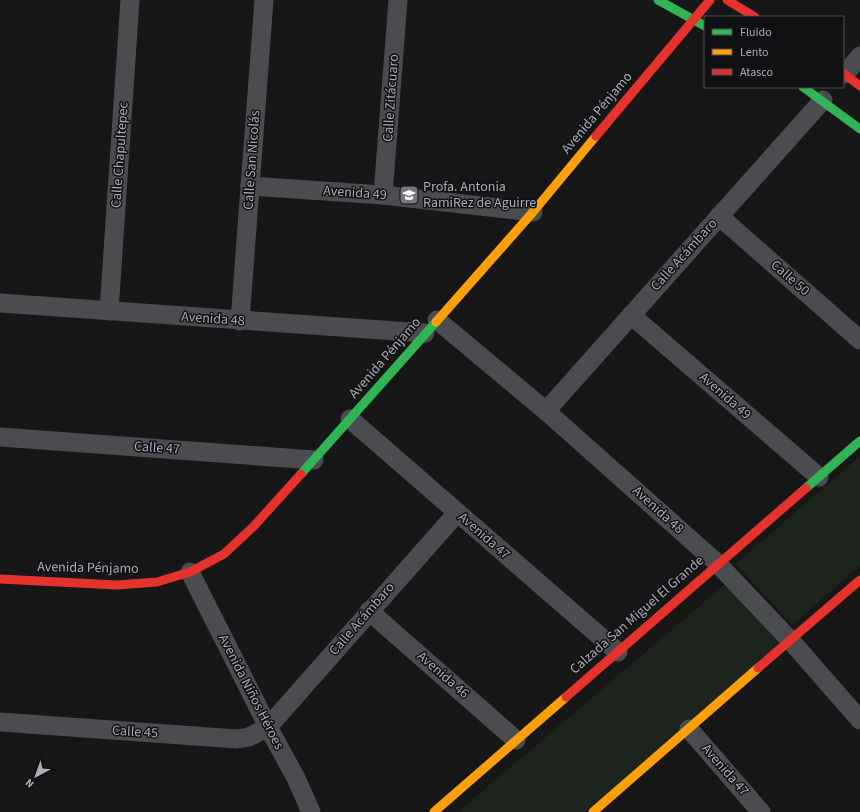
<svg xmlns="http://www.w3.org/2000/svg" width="860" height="812" font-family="'Source Sans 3',sans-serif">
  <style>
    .green { fill: #1d241e }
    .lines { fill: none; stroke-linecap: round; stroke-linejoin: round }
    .street { stroke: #4b4c50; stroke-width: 19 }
    .fast { stroke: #30b455; stroke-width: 9 }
    .slow { stroke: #ff9f0a; stroke-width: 9 }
    .jam { stroke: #e5322d; stroke-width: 9 }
    .labels { text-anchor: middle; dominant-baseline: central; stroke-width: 3; stroke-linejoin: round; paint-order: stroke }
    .street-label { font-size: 14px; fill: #a8adb8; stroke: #111113 }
    .poi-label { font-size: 14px; fill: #a8adb8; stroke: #111113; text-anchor: start }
  </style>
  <rect width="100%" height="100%" fill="#171717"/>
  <!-- green -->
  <g class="green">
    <polygon points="860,456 860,566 792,625 736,564"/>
    <polygon points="724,585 790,639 586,812 458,812"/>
  </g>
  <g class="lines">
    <!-- street -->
    <g class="street">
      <polyline points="845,74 860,56"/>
      <polyline points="250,186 383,195 533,212"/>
      <polyline points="383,195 398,0"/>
      <polyline points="719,216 860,340"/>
      <polyline points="0,303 425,333"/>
      <polyline points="109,311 130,0"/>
      <polyline points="631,315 819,477"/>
      <polyline points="437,320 546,411 717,563 791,641 860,720"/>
      <polyline points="240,321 264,0"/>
      <polyline points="546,411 823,100"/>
      <polyline points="350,419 618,652"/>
      <polyline points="0,437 314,460"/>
      <polyline points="190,572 268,727 296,778 311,812"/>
      <polyline points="369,611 516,740"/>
      <polyline points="0,722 237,739 249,737 268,727 457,513"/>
      <polyline points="689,729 761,812"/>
    </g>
    <!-- fast -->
    <g class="fast">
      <polyline points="658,0 705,26"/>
      <polyline points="803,87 860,129"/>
      <polyline points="301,474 436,322"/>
      <polyline points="806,488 860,441"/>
    </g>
    <!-- slow -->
    <g class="slow">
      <polyline points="436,322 533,212 596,136"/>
      <polyline points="434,812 566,697"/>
      <polyline points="593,812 758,668"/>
    </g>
    <!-- jam -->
    <g class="jam">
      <polyline points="727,0 755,17"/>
      <polyline points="843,73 860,86"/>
      <polyline points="596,136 710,0"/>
      <polyline points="0,579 117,585 157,582 190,572 224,554 254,526 301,474"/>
      <polyline points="758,668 860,580"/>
      <polyline points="566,697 806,488"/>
    </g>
  </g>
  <!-- icons -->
  <defs>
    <symbol id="school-square" viewBox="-11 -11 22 22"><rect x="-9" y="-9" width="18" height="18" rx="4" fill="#757880" stroke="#111113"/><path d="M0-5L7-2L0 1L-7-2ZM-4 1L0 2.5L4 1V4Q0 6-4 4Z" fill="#fff"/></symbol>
  </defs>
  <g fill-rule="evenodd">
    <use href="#school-square" x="398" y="184" width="22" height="22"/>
  </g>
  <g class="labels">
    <!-- street labels -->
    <g class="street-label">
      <text transform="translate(391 98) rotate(-86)">Calle Zitácuaro</text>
      <text transform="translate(597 113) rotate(-50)">Avenida Pénjamo</text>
      <text transform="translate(120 155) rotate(-86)">Calle Chapultepec</text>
      <text transform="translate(252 160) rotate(-86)">Calle San Nicolás</text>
      <text transform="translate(355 193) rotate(4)">Avenida 49</text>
      <text transform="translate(684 255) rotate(-48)">Calle Acámbaro</text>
      <text transform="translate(790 278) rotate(41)">Calle 50</text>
      <text transform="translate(213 319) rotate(4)">Avenida 48</text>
      <text transform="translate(385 358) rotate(-49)">Avenida Pénjamo</text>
      <text transform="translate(725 396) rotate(41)">Avenida 49</text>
      <text transform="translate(157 448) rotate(4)">Calle 47</text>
      <text transform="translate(658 510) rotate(42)">Avenida 48</text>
      <text transform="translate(484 536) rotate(41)">Avenida 47</text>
      <text transform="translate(88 568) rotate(1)">Avenida Pénjamo</text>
      <text transform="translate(637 615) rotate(-41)">Calzada San Miguel El Grande</text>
      <text transform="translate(362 619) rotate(-49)">Calle Acámbaro</text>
      <text transform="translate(443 675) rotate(41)">Avenida 46</text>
      <text transform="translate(251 692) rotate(63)">Avenida Niños Héroes</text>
      <text transform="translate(135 732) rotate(4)">Calle 45</text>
      <text transform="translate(725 770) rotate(49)">Avenida 47</text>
    </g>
    <!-- poi labels -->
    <g class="poi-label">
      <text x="423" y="187">Profa. Antonia<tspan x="423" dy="16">RamiRez de Aguirre</tspan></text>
    </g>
  </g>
  <!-- legend -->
  <rect x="704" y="16" width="140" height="72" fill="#111113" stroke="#4d4f55"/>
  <rect x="712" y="29" width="20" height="6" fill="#30b455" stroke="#4d4f55"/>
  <text x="740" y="36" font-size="12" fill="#a8adb8">Fluido</text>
  <rect x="712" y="49" width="20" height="6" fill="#ff9f0a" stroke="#4d4f55"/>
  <text x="740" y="56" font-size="12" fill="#a8adb8">Lento</text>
  <rect x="712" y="69" width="20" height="6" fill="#e5322d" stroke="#4d4f55"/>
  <text x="740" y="76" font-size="12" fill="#a8adb8">Atasco</text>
  <!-- north arrow -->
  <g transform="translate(36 776) rotate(221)" stroke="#111113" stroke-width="3" paint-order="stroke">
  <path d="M0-3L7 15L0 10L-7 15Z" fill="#a8adb8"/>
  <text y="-6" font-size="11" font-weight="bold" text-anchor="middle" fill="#a8adb8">N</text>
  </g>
</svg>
